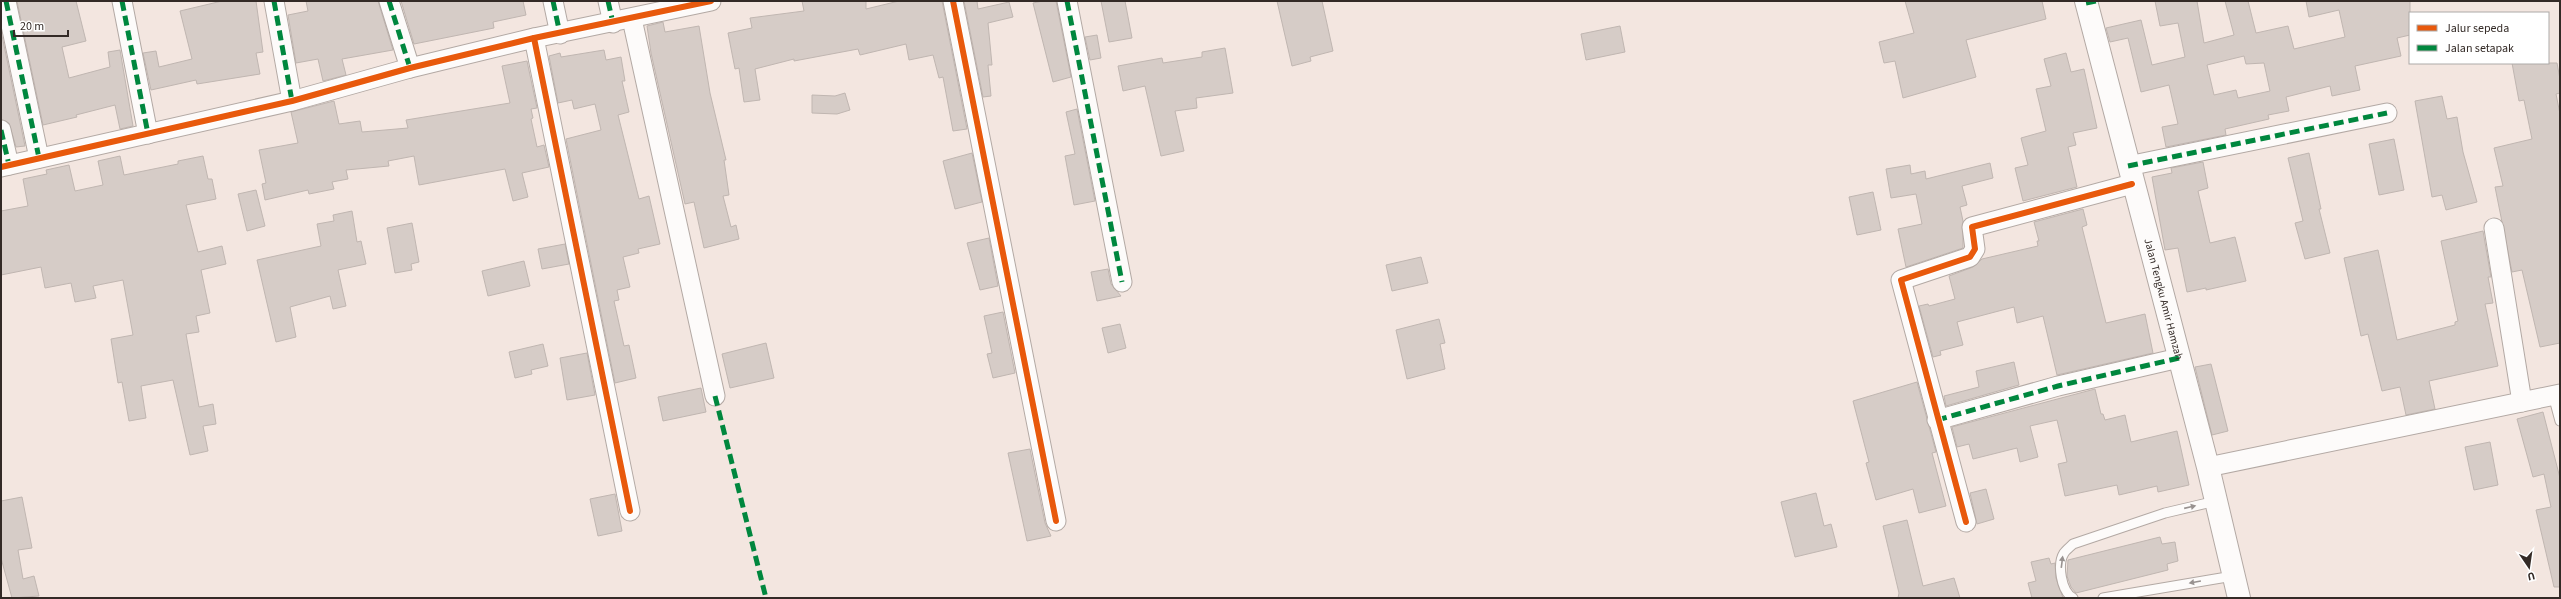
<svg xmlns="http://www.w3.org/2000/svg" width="2561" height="599" font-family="'Source Sans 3',sans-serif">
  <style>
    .building { fill: #d6ccc7; stroke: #c0b6b1; fill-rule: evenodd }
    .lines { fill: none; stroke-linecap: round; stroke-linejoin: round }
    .lane-casing { stroke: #b3a9a4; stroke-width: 11 }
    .street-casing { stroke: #b3a9a4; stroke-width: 21 }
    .highway-casing { stroke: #b3a9a4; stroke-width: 24 }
    .lane { stroke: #fdfbfa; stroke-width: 9 }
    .street { stroke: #fdfbfa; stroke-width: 19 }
    .highway { stroke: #fdfbfa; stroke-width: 22 }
    .quiet { stroke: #00873e; stroke-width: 5; stroke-dasharray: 10 5; stroke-linecap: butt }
    .cycleway-casing { stroke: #fff; stroke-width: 8 }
    .cycleway { stroke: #e8590c; stroke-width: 6 }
    .oneway { fill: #989290 }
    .labels { text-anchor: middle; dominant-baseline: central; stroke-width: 3.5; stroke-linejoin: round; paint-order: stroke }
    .street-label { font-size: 11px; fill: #332a26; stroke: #fff }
  </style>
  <rect width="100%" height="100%" fill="#f3e6e0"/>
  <!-- building -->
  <g class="building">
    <polygon points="17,1 76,1 86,41 62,47 69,78 110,67 108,52 120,50 133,126 120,129 115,105 76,115 77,117 43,125"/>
    <polygon points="222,1 256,1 263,52 256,53 260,74 197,84 196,80 151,90 143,53 156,51 159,67 192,59 180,11"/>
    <polygon points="306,1 378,1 393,50 342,59 346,75 323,81 318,59 296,63 288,15 308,11"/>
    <polygon points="401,1 523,1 526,15 493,22 494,28 414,44"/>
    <polygon points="802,1 866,1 866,9 899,1 942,1 967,129 953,131 943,77 939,78 933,55 909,60 906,44 860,55 858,49 794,61 794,59 755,69 760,100 744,102 739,68 735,69 728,33 752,28 750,18 804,11"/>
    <polygon points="964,1 977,1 978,9 1009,2 1013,17 988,23 992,65 988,65 991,96 983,97"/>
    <polygon points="1043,1 1056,1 1071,77 1053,82 1033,3"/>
    <polygon points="1101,1 1125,1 1132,38 1109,42"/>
    <polygon points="1277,1 1322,1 1333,51 1310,57 1311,61 1292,66"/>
    <polygon points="1905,1 2042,1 2046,19 1966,40 1976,77 1903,98 1895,61 1884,63 1879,42 1914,33"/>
    <path d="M 2155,1 L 2197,1 L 2204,43 L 2234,35 L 2225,1 L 2248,1 L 2256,33 L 2288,26 L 2294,49 L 2345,37 L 2339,10 L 2309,17 L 2306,1 L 2410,1 L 2410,35 L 2397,38 L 2401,56 L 2355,66 L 2360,90 L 2332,96 L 2330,86 L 2286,97 L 2289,111 L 2268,115 L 2269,119 L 2225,129 L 2226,135 L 2166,147 L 2162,127 L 2178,124 L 2169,85 L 2141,92 L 2128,38 L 2110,42 L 2106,28 L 2141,20 L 2152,65 L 2185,57 L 2178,23 L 2160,26 ZM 2244,56 L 2246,64 L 2264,63 L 2270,91 L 2238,98 L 2236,90 L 2214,95 L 2207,65 Z"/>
    <polygon points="663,22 665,32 699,26 710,93 726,160 724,160 729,195 723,196 731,227 736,225 739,239 704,248 694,202 685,204 651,53 647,26"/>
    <polygon points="1620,26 1625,52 1586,60 1581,34"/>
    <polygon points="1,31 25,146 16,147 9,123 1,119"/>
    <polygon points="1097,35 1101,58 1090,60 1085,37"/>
    <polygon points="1225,48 1233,93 1196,98 1197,108 1175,111 1184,151 1161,156 1145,86 1123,91 1118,66 1162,58 1163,63 1202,57 1202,52"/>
    <polygon points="604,50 606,60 621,57 625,81 622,81 629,112 618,115 639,199 649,196 660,244 638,249 639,253 623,257 630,287 617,290 619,300 614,301 624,346 629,345 636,378 615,383 566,139 601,130 595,104 574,109 572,100 558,103 549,56 560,53 561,57"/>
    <polygon points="2066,53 2071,72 2084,69 2097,128 2073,133 2076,145 2068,147 2077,187 2023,201 2015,168 2028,165 2021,138 2046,131 2036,89 2051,86 2044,59"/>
    <polygon points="527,61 537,108 531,109 533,118 531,119 537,147 544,145 549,167 522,173 528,197 513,201 505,169 419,185 414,156 388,161 389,166 346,170 348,179 332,182 334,189 309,194 308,190 265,200 262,184 266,183 259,150 298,143 291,112 334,101 339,124 360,121 362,132 408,128 406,120 510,103 502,66"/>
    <polygon points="2512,63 2557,63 2560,79 2560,93 2556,94 2560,114 2560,343 2540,347 2522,270 2512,272 2495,187 2503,186 2494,148 2532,139 2524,100 2519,101"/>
    <polygon points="845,93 850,110 837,114 812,113 812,95 835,96"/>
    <polygon points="2442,96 2447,119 2457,117 2463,152 2477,202 2446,210 2442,195 2432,197 2415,101"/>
    <polygon points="1077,109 1095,201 1074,205 1065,156 1075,154 1066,112"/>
    <polygon points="2394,139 2404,190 2379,195 2369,144"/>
    <polygon points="972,153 982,202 955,209 943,161"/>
    <polygon points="2309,153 2321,209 2319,209 2330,253 2305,259 2295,223 2303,221 2288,158"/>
    <polygon points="120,156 124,175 178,164 178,161 203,156 208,179 212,179 216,199 186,205 198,252 222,246 226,264 201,270 210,313 196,316 199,332 186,334 199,407 213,404 216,424 203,426 208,451 190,455 173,380 141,386 146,418 129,421 122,382 118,383 111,339 133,335 123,280 93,286 96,298 75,302 71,283 45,288 41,267 1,275 1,211 28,206 23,179 47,174 46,170 69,165 75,191 103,185 98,161"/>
    <polygon points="2203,162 2208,188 2198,191 2210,243 2235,237 2246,281 2206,290 2206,288 2187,292 2178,248 2165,250 2152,177 2172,173 2171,168"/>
    <polygon points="1990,163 1993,178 1962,186 1967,205 1960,207 1963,221 1963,248 1906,267 1898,229 1922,224 1916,194 1891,198 1886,169 1910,165 1911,174 1925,171 1926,179"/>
    <polygon points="256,190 265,226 247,231 238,194"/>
    <polygon points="1873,192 1881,230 1857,235 1849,197"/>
    <polygon points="2083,209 2087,225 2082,227 2106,323 2145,314 2153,353 2057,375 2043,316 2017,323 2014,307 1957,322 1963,345 1940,351 1941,355 1933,357 1919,306 1928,304 1929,306 1955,299 1949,276 1973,267 1982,259 2038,246 2037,241 2039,241 2034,222"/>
    <polygon points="352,211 357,242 361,241 366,264 338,270 346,306 333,309 330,296 290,307 296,337 276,342 257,260 321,246 317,224 334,221 333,215"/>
    <polygon points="412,223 419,262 411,264 412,270 395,273 387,228"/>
    <polygon points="2483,231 2491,277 2488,277 2493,303 2485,304 2498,366 2429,381 2435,409 2406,415 2400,387 2382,391 2368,334 2361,336 2344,258 2378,250 2397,340 2455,325 2455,322 2458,321 2441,241"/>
    <polygon points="989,238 998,286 980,290 967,243"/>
    <polygon points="565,244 569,264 542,269 538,249"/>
    <polygon points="1421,257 1428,283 1392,291 1386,265"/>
    <polygon points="524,261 530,286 488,296 482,271"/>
    <polygon points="1108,269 1111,284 1121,296 1097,301 1091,272"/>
    <polygon points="1003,312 1015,373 993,378 987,354 992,353 984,316"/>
    <polygon points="1439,319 1445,343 1440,344 1445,369 1407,379 1396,330"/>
    <polygon points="1120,324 1126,348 1108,353 1102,328"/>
    <polygon points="766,343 774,378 730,388 722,354"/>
    <polygon points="543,344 548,366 531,370 532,374 515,378 509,352"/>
    <polygon points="587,353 595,395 567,400 560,358"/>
    <polygon points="2014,362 2019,385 1946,406 1944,396 1979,387 1976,371"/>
    <polygon points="2211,364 2228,431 2212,435 2195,367"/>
    <polygon points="1917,382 1936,452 1932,453 1946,506 1919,513 1913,489 1876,500 1866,463 1869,462 1853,401"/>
    <polygon points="701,388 706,412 663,421 658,397"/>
    <polygon points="2095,389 2101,414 2103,414 2105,420 2125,415 2131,442 2177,431 2189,485 2158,492 2157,486 2119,495 2117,485 2065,496 2058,464 2067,462 2057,420 2030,426 2038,457 2020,462 2017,448 1973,459 1969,444 1957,447 1952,427"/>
    <polygon points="2543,412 2560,478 2560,587 2554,587 2536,510 2551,507 2544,474 2533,477 2517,419"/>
    <polygon points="2490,442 2498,485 2474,490 2465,447"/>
    <polygon points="1030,449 1045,523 1051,536 1027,541 1008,453"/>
    <polygon points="1986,489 1994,519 1977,524 1970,493"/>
    <polygon points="1816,493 1824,526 1831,524 1837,547 1795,557 1781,502"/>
    <polygon points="615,494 622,531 598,536 590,499"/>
    <polygon points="22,497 32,548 18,550 23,579 34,576 39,596 12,598 1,558 1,501"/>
    <polygon points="1907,520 1923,586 1954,578 1960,598 1898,598 1899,593 1883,526"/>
    <polygon points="2160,537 2162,544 2175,542 2178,561 2167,564 2168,570 2076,593 2071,587 2067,576 2068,560"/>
    <polygon points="2049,558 2051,564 2055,563 2056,578 2063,598 2032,598 2028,583 2036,581 2031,562"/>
  </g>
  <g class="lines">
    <defs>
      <g id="lane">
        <polyline points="2553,395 2560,421"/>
        <path d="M 2073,598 C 2061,591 2057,564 2064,553 C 2066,550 2070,547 2073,544 L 2165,513 L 2216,501"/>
        <polyline points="2103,598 2233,576"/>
      </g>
      <g id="street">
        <polyline points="6,1 39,158"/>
        <polyline points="122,1 148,134"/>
        <polyline points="274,1 292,101"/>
        <polyline points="389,1 410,68"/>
        <polyline points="553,1 560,34"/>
        <polyline points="608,1 613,23"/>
        <polyline points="953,1 1056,521"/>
        <polyline points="1067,1 1122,282"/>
        <polyline points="632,19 715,396"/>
        <polyline points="534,38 630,511"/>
        <polyline points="1,130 9,165"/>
        <polyline points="2128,166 2387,113"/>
        <polyline points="1,167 292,101 410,68 534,38 711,1"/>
        <polyline points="2494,228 2522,402"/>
        <polyline points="1937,420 2058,386 2179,358"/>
        <polyline points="2208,467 2560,394"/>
        <polyline points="1966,522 1901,280 1970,257 1975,249 1972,227 2132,184"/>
      </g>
      <g id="highway">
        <path id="s1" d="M 2086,1 L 2208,467 L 2239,598"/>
      </g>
    </defs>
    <!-- lane casing -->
    <use href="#lane" class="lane-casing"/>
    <!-- street casing -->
    <use href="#street" class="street-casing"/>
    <!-- highway casing -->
    <use href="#highway" class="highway-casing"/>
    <!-- lane -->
    <use href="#lane" class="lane"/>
    <!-- street -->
    <use href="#street" class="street"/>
    <!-- highway -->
    <use href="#highway" class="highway"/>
    <!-- quiet -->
    <g class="quiet">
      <polyline points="6,1 39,158"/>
      <polyline points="122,1 148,134"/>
      <polyline points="274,1 292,101"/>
      <polyline points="389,1 410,68"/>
      <polyline points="553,1 560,34"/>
      <polyline points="608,1 613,23"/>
      <polyline points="1067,1 1122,282"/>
      <polyline points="2086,3 2096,1"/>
      <polyline points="1,130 9,165"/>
      <polyline points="2128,166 2387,113"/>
      <polyline points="715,396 766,598"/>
      <polyline points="1937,420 2058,386 2179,358"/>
    </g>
    <defs>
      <g id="cycleway">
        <polyline points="953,1 1056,521"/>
        <polyline points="534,38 630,511"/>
        <polyline points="1,167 292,101 410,68 534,38 711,1"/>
        <polyline points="1966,522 1901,280 1970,257 1975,249 1972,227 2132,184"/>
      </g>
    </defs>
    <!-- cycleway casing -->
    <use href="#cycleway" class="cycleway-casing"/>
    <!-- cycleway -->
    <use href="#cycleway" class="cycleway"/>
  </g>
  <!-- one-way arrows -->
  <defs><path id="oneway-solid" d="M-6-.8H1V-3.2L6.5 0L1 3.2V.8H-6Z"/></defs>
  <g class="oneway">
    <use href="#oneway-solid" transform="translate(2190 507) rotate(-13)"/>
    <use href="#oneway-solid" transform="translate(2062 562) rotate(-83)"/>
    <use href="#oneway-solid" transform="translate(2195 582) rotate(170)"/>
  </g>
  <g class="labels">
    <!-- street labels -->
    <g class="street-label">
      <text stroke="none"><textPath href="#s1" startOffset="308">Jalan Tengku Amir Hamzah</textPath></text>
    </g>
  </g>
  <!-- border -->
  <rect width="2561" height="599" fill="none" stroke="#332a26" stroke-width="4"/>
  <!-- legend -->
  <rect x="2409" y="12" width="140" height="52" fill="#ffffff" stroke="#adaaa8"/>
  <rect x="2417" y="25" width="20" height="6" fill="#e8590c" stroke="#adaaa8"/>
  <text x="2445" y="32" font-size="12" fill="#332a26">Jalur sepeda</text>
  <rect x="2417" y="45" width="20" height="6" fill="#00873e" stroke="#adaaa8"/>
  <text x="2445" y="52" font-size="12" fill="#332a26">Jalan setapak</text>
  <!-- north arrow -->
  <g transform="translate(2529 567) rotate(167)" stroke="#ffffff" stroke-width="3" paint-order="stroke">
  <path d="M0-3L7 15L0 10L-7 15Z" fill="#332a26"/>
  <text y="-6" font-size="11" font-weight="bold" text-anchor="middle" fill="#332a26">U</text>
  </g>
  <!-- scale -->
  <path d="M14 30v6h54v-6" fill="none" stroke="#332a26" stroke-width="2"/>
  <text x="20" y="30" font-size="12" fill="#332a26" stroke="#ffffff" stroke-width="3" paint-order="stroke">20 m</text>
</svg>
